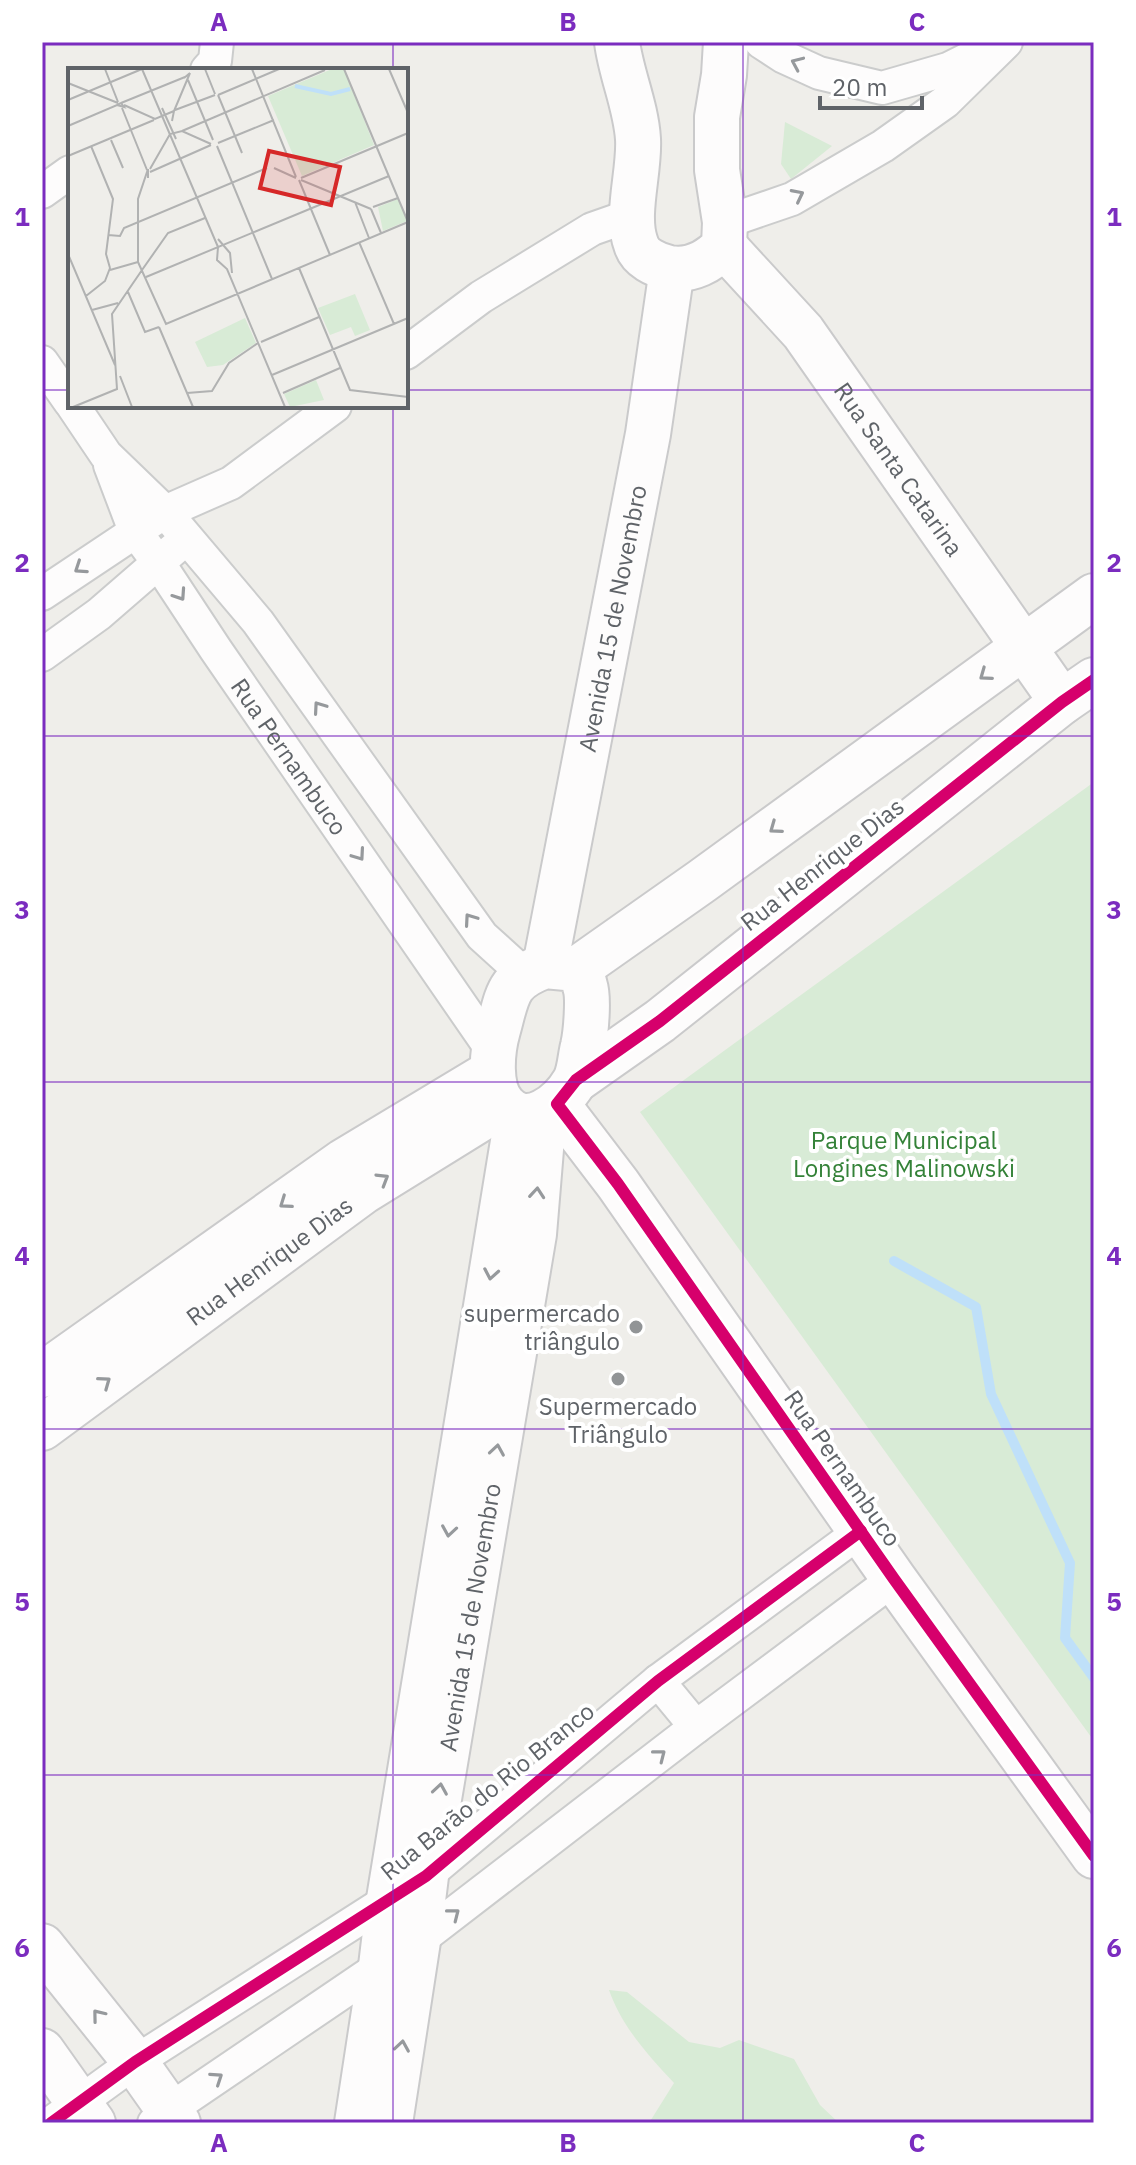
<svg xmlns="http://www.w3.org/2000/svg" width="1136" height="2165" font-family="'IBM Plex Sans',sans-serif">
  <style>
    .green { fill: #d8ebd6 }
    .lines { fill: none; stroke-linecap: round; stroke-linejoin: round }
    .stream { stroke: #bfe0f9; stroke-width: 10 }
    .street-casing { stroke: #cbcccc; stroke-width: 36 }
    .secondary-casing { stroke: #cacacb; stroke-width: 48 }
    .street { stroke: #fdfcfc; stroke-width: 32 }
    .secondary { stroke: #fdfcfc; stroke-width: 44 }
    .cycleway-casing { stroke: #fff; stroke-width: 17 }
    .cycleway { stroke: #d6006c; stroke-width: 12 }
    .oneway { stroke: #96999c }
    .grid { fill: none; stroke: #7b2cbf; stroke-width: 2; stroke-opacity: 0.55 }
    .poi-dot { fill: #919496; stroke: #fff; stroke-width: 3 }
    .labels { text-anchor: middle; dominant-baseline: central; stroke-width: 8; stroke-linejoin: round; paint-order: stroke }
    .street-label { font-size: 24px; fill: #5f6368; stroke: #fff }
    .park-label { font-size: 24px; fill: #348238; stroke: #fff }
    .poi-label { font-size: 24px; fill: #5f6368; stroke: #fff; text-anchor: end }
    .inset-river { fill: none; stroke: #bfe0f9; stroke-width: 4 }
    .inset-road { fill: none; stroke: #b1b2b2; stroke-width: 2 }
    .view { fill: #d62828; fill-opacity: 0.15; stroke: #d62828; stroke-width: 4 }
    .inset-edge { fill: none; stroke: #5f6368; stroke-width: 4 }
    .neatline { fill: none; stroke: #7b2cbf; stroke-width: 3 }
    .grid-label { font-size: 26px; text-anchor: middle; font-weight: bold; fill: #7b2cbf }
  </style>
  <rect width="100%" height="100%" fill="#efeeea"/>
  <!-- green -->
  <g class="green">
    <polygon points="785,122 832,146 791,179 781,164"/>
    <polygon points="1094,782 1094,1741 640,1112"/>
    <path d="M 609,1990 L 627,1992 L 689,2042 L 720,2048 L 739,2040 L 794,2059 L 820,2105 L 839,2123 L 649,2123 L 674,2083 C 648,2055 622,2027 609,1990 Z"/>
  </g>
  <g class="lines">
    <!-- stream -->
    <polyline class="stream" points="894,1261 976,1307 991,1394 1070,1563 1065,1638 1094,1678"/>
    <defs>
      <g id="street">
        <polyline points="761,42 784,57 819,73 882,88 948,69 984,51"/>
        <polyline points="207,70 215,61 217,42"/>
        <polyline points="42,192 70,172"/>
        <polyline points="725,222 792,199 883,146 945,102 1006,42"/>
        <polyline points="406,353 481,297 592,229 632,215"/>
        <polyline points="42,362 70,402"/>
        <polyline points="73,406 106,455 165,512 258,622 482,936 524,974"/>
        <path id="s1" d="M 110,465 L 135,531 L 158,562 L 216,650 L 492,1050"/>
        <polyline points="42,594 165,512 231,483 335,406"/>
        <polyline points="42,655 99,614 174,549"/>
        <polyline points="658,1681 696,1727"/>
        <polyline points="51,2123 135,2062 426,1876 658,1681 861,1531"/>
        <polyline points="154,2123 169,2110 418,1941 696,1727 894,1579"/>
      </g>
      <g id="secondary">
        <path d="M 617,42 C 621,74 636,106 638,139 C 640,171 625,215 636,244 C 640,258 656,265 669,268 C 691,272 710,261 724,246 L 725,222 L 717,170 L 717,117 L 724,75 L 726,42"/>
        <path id="s2" d="M 724,246 L 803,332 L 1062,702"/>
        <path id="s3" d="M 545,966 L 648,434 L 672,269"/>
        <path d="M 545,966 L 577,969 C 580,974 584,980 585,986 C 589,998 586,1033 583,1046 C 580,1057 580,1072 574,1082 C 561,1104 528,1131 505,1106 C 488,1089 492,1051 498,1030 C 508,993 507,980 545,966 Z"/>
        <polyline points="577,969 702,881 1094,596"/>
        <polyline points="576,1080 660,1021 1062,702 1094,680"/>
        <polyline points="557,1104 618,1184 894,1579 1094,1856"/>
        <polyline points="42,1375 344,1161 492,1072"/>
        <path id="s4" d="M 42,1428 L 364,1191 L 503,1105"/>
        <polyline points="42,1946 135,2062 178,2123"/>
        <polyline points="42,2051 93,2123"/>
        <polyline points="357,2123 381,1966 389,1899 517,1117"/>
        <path id="s5" d="M 390,2123 L 418,1941 L 426,1876 L 534,1234 L 544,1113"/>
      </g>
    </defs>
    <!-- street casing -->
    <use href="#street" class="street-casing"/>
    <!-- secondary casing -->
    <use href="#secondary" class="secondary-casing"/>
    <!-- street -->
    <use href="#street" class="street"/>
    <!-- secondary -->
    <use href="#secondary" class="secondary"/>
    <defs>
      <g id="cycleway">
        <polyline points="1094,680 1062,702 660,1021 576,1080 557,1104 618,1184 894,1579 1094,1856"/>
        <polyline points="51,2123 135,2062 426,1876 658,1681 861,1531"/>
      </g>
    </defs>
    <!-- cycleway casing -->
    <use href="#cycleway" class="cycleway-casing"/>
    <!-- cycleway -->
    <use href="#cycleway" class="cycleway"/>
  </g>
  <!-- one-way arrows -->
  <defs><path id="oneway-chevron" d="M-2-3.5L2.5 0L-2 3.5" fill="none" stroke-width="1.6" stroke-linecap="round" stroke-linejoin="round" transform="scale(2)"/></defs>
  <g class="oneway">
    <use href="#oneway-chevron" transform="translate(797 63) rotate(-156)"/>
    <use href="#oneway-chevron" transform="translate(798 195) rotate(-27)"/>
    <use href="#oneway-chevron" transform="translate(80 568) rotate(146)"/>
    <use href="#oneway-chevron" transform="translate(180 595) rotate(56)"/>
    <use href="#oneway-chevron" transform="translate(985 675) rotate(144)"/>
    <use href="#oneway-chevron" transform="translate(319 707) rotate(-125)"/>
    <use href="#oneway-chevron" transform="translate(775 828) rotate(144)"/>
    <use href="#oneway-chevron" transform="translate(359 855) rotate(55)"/>
    <use href="#oneway-chevron" transform="translate(470 919) rotate(-125)"/>
    <use href="#oneway-chevron" transform="translate(383 1179) rotate(-31)"/>
    <use href="#oneway-chevron" transform="translate(537 1193) rotate(-85)"/>
    <use href="#oneway-chevron" transform="translate(285 1203) rotate(145)"/>
    <use href="#oneway-chevron" transform="translate(491 1274) rotate(100)"/>
    <use href="#oneway-chevron" transform="translate(105 1382) rotate(-36)"/>
    <use href="#oneway-chevron" transform="translate(497 1450) rotate(-81)"/>
    <use href="#oneway-chevron" transform="translate(449 1531) rotate(99)"/>
    <use href="#oneway-chevron" transform="translate(660 1755) rotate(-38)"/>
    <use href="#oneway-chevron" transform="translate(440 1789) rotate(-81)"/>
    <use href="#oneway-chevron" transform="translate(454 1914) rotate(-38)"/>
    <use href="#oneway-chevron" transform="translate(98 2015) rotate(-129)"/>
    <use href="#oneway-chevron" transform="translate(402 2046) rotate(-81)"/>
    <use href="#oneway-chevron" transform="translate(217 2078) rotate(-34)"/>
  </g>
  <!-- grid -->
  <path class="grid" d="M 393,42 L 393,70M 743,42 L 743,2123M 42,390 L 70,390M 406,390 L 1094,390M 393,406 L 393,2123M 42,736 L 1094,736M 42,1082 L 1094,1082M 42,1429 L 1094,1429M 42,1775 L 1094,1775"/>
  <!-- markers -->
  <g class="poi-dot">
    <circle cx="636" cy="1327" r="8"/>
    <circle cx="618" cy="1379" r="8"/>
  </g>
  <g class="labels">
    <!-- street labels -->
    <g class="street-label">
      <text stroke="none"><textPath href="#s2" startOffset="284">Rua Santa Catarina</textPath></text>
      <text stroke="none"><textPath href="#s3" startOffset="354">Avenida 15 de Novembro</textPath></text>
      <text stroke="none"><textPath href="#s1" startOffset="344">Rua Pernambuco</textPath></text>
      <text transform="translate(822 864) rotate(-38)">Rua Henrique Dias</text>
      <text stroke="none"><textPath href="#s4" startOffset="282">Rua Henrique Dias</textPath></text>
      <text transform="translate(843 1468) rotate(55)">Rua Pernambuco</text>
      <text stroke="none"><textPath href="#s5" startOffset="512">Avenida 15 de Novembro</textPath></text>
      <text transform="translate(487 1791) rotate(-39)">Rua Barão do Rio Branco</text>
    </g>
    <!-- park labels -->
    <g class="park-label">
      <text x="904" y="1140">Parque Municipal<tspan x="904" dy="28">Longines Malinowski</tspan></text>
    </g>
    <!-- poi labels -->
    <g class="poi-label">
      <text x="620" y="1313">supermercado<tspan x="620" dy="28">triângulo</tspan></text>
      <text x="618" y="1406" text-anchor="middle">Supermercado<tspan x="618" dy="28">Triângulo</tspan></text>
    </g>
  </g>
  <!-- overview -->
  <g transform="translate(68 68)">
    <rect width="340" height="340" fill="#efeeea"/>
    <path d="M 264,1 L 276,1 L 306,77 L 234,108 L 200,28 ZM 330,131 L 339,153 L 315,163 L 310,139 ZM 287,226 L 302,262 L 287,268 L 283,259 L 262,267 L 250,240 ZM 177,250 L 188,275 L 155,297 L 139,299 L 127,274 ZM 248,312 L 256,332 L 222,339 L 216,326 Z" fill="#d8ebd6"/>
    <path class="inset-river" d="M 227,18 L 263,26 L 282,21"/>
    <path class="inset-road" d="M 37,1 L 50,34M 74,1 L 150,179 L 149,192 L 159,201 L 217,339M 137,1 L 147,26M 184,1 L 228,109M 276,1 L 340,154M 321,1 L 340,45M 120,12 L 145,72M 0,15 L 50,35M 150,27 L 211,1M 150,27 L 174,85M 0,32 L 74,1M 53,35 L 117,9M 56,37 L 87,51 L 106,43 L 104,53M 54,40 L 79,102M 94,40 L 108,71M 107,42 L 147,27M 106,43 L 122,5 L 116,10M 0,58 L 49,37 L 56,39 L 53,35 L 49,37M 114,63 L 257,2M 43,72 L 55,100M 150,75 L 206,52M 23,78 L 45,131 L 38,186 L 42,200M 149,78 L 204,211M 0,88 L 86,52M 206,100 L 228,110M 82,101 L 102,66 L 114,63 L 143,76M 82,104 L 143,77M 233,110 L 340,65M 231,112 L 262,187M 233,112 L 303,141M 287,134 L 301,170M 305,139 L 330,130M 303,141 L 313,165M 40,167 L 52,168 L 56,160 L 199,100M 150,171 L 162,185 L 164,205M 291,174 L 326,256M 0,186 L 47,297M 70,194 L 98,256 L 340,154M 70,195 L 70,131 L 80,101 L 80,110M 231,200 L 282,322 L 340,329M 42,202 L 70,194M 74,202 L 100,165 L 137,150M 78,209 L 321,108M 60,224 L 77,264 L 91,259M 18,228 L 37,213 L 42,200M 24,242 L 50,235M 91,259 L 125,339M 193,274 L 251,249M 204,307 L 340,250M 52,308 L 64,339M 119,325 L 144,323 L 161,295 L 190,275M 215,325 L 272,300M 5,339 L 49,321 L 44,246 L 74,202"/>
    <path class="view" d="M 201,83 L 272,99 L 263,137 L 192,120 Z"/>
    <rect width="340" height="340" class="inset-edge"/>
  </g>
  <!-- border -->
  <rect width="1136" height="2165" fill="none" stroke="#ffffff" stroke-width="88"/>
  <!-- scale -->
  <path d="M820 96v12h102v-12" fill="none" stroke="#5f6368" stroke-width="4"/>
  <text x="832" y="96" font-size="24" fill="#5f6368" stroke="#ffffff" stroke-width="6" paint-order="stroke">20 m</text>
  <rect x="44" y="44" width="1048" height="2077" class="neatline"/>
  <g class="grid-label">
    <text x="219" y="31">A</text>
    <text x="568" y="31">B</text>
    <text x="917" y="31">C</text>
    <text x="22" y="226">1</text>
    <text x="1114" y="226">1</text>
    <text x="22" y="572">2</text>
    <text x="1114" y="572">2</text>
    <text x="22" y="919">3</text>
    <text x="1114" y="919">3</text>
    <text x="22" y="1265">4</text>
    <text x="1114" y="1265">4</text>
    <text x="22" y="1611">5</text>
    <text x="1114" y="1611">5</text>
    <text x="22" y="1957">6</text>
    <text x="1114" y="1957">6</text>
    <text x="219" y="2152">A</text>
    <text x="568" y="2152">B</text>
    <text x="917" y="2152">C</text>
  </g>
</svg>
